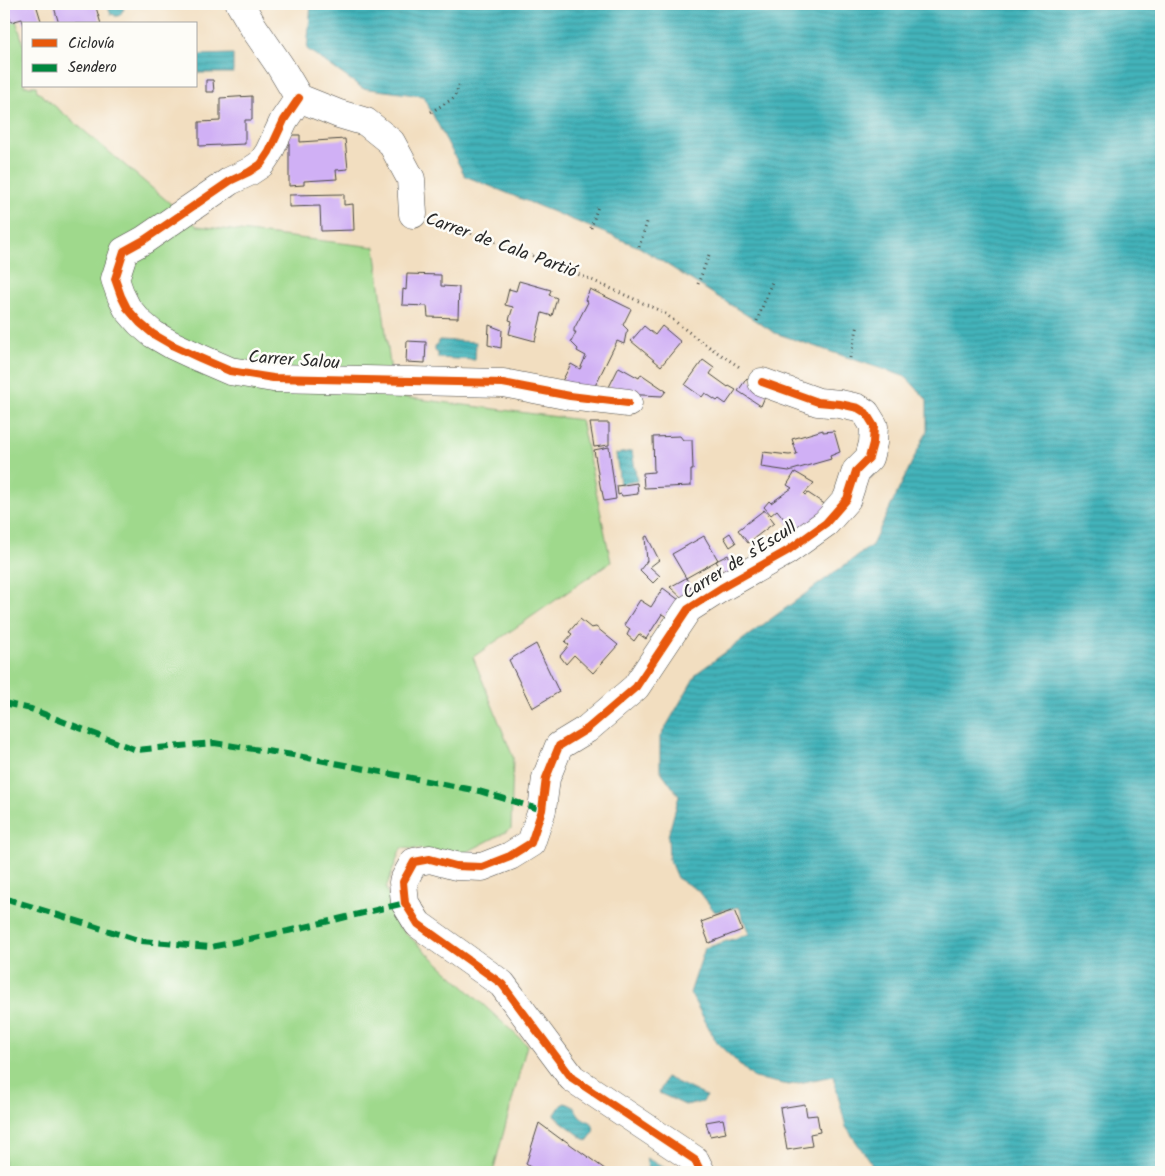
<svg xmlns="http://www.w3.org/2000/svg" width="1165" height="1176" font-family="Kalam,sans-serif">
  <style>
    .grass { fill: #9fd98c; stroke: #65825c }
    .water { fill: url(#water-rules); stroke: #376f72 }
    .building { fill: #d0b0f5 }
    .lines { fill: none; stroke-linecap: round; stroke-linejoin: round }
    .minor-casing { stroke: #494641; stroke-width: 29 }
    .path { stroke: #494641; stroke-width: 3; stroke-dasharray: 1 4; stroke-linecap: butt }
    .minor { stroke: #fff; stroke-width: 28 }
    .quiet { stroke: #00873e; stroke-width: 6; stroke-dasharray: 12 6; stroke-linecap: butt }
    .cycleway-casing { stroke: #fdfcf7; stroke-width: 11 }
    .cycleway { stroke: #e8590c; stroke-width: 8 }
    .labels { text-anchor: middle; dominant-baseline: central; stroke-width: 5; stroke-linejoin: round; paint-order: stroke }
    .street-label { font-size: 18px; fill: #2b2b2b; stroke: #fdfcf7 }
  </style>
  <defs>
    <pattern id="water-rules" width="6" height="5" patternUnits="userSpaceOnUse" patternTransform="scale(1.25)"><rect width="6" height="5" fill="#43b3ba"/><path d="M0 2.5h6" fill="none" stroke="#389297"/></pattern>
  </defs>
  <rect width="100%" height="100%" fill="#fdfcf7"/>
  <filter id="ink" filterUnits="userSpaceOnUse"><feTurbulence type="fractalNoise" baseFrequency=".02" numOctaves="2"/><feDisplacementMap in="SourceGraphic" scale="10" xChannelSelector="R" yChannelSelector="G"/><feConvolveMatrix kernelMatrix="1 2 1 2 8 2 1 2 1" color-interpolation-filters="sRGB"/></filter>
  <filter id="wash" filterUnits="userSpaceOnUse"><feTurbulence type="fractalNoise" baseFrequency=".0096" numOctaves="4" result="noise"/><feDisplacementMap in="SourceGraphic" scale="20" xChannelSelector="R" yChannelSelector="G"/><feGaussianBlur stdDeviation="1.12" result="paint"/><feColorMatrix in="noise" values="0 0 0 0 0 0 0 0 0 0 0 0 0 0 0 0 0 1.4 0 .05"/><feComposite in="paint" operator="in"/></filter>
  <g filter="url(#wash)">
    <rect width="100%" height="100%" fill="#f2dec0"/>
    <!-- grass -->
    <polygon class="grass" points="4,4 11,4 24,46 24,86 36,86 37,91 197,226 375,247 394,396 581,420 611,562 473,657 513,757 511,829 465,853 401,848 386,888 398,926 527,1045 493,1172 4,1172"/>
    <!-- water -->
    <g class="water">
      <path d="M 107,4 L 122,4 L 124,10 L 122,11 L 121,14 C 118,17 115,17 113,14 L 111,15 Z"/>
      <polygon points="311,4 1161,4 1161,1172 877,1172 846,1127 833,1076 789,1085 754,1078 717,1043 690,993 705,948 749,934 739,907 715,912 699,891 677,878 669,859 668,836 679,796 660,770 660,737 697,673 872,545 927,431 927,400 906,377 775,333 639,247 465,176 423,96 362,88 307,49"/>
      <polygon points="233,54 233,73 198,73 198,55"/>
      <polygon points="439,340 476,342 475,360 438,358 438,353 435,351 435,346 438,344"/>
      <polygon points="632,451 637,481 620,484 616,454"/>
      <polygon points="666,1077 706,1096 703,1102 685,1105 659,1093"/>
      <path d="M 565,1103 C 578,1107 574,1110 581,1117 C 589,1123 593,1119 594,1132 L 587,1141 L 554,1116 L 561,1105 Z"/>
      <polygon points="646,1158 669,1170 669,1172 649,1172"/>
    </g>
    <g id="blocks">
      <!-- building -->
      <g class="building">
        <polygon points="5,4 36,4 42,24 24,24 22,19 11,22"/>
        <polygon points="64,4 95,4 101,24 59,24 54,7"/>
        <polygon points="206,80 213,80 214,92 206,92"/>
        <polygon points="252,96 252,120 245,120 245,144 199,146 199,122 220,121 220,98"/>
        <polygon points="289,135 300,135 300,142 345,139 348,169 336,170 337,179 304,181 304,185 289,186"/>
        <polygon points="344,194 344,205 353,204 354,230 321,231 320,206 289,207 289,195"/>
        <polygon points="407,274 441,275 441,286 459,287 458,318 428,317 427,306 402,305 403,289 406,290"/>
        <polygon points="519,281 551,290 549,295 557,298 552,316 542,313 535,341 509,334 512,321 509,320 513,307 505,305 509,289 516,291"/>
        <polygon points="590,289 631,309 623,325 628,330 626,334 624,344 617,341 594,388 560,385 571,364 580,369 586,356 577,351 578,349 571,342 576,332 574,332 574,329 588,302 585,300"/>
        <polygon points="489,325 502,330 501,348 488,345"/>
        <polygon points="644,326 655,335 662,326 681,342 661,366 631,341"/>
        <polygon points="407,341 426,342 425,363 406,362"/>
        <polygon points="703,360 714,368 710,374 728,387 729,386 736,390 726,404 719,399 717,401 705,393 702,397 685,385"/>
        <polygon points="619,367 639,378 641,374 666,391 662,396 623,394 609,387"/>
        <polygon points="747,378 767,392 761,406 738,391"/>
        <polygon points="590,423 609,423 609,445 594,447"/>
        <polygon points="823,430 823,432 834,431 840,452 830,456 831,459 789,471 761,467 763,452 789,455 797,454 792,439"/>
        <polygon points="680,436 683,440 692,440 693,470 691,470 691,486 644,488 643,473 654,472 653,437"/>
        <polygon points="609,447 616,499 604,501 602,491 601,491 594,450"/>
        <polygon points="795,472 814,483 804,494 805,495 808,493 832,509 796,534 777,510 771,515 764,507 769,501 771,503 792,488 787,485"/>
        <polygon points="637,483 638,494 622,496 621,494 618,495 617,486"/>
        <polygon points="764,510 774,523 748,543 738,530"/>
        <polygon points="730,533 736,543 730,547 724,537"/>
        <polygon points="647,536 659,560 650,567 660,576 653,583 640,570 647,561 645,537"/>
        <polygon points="704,536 718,560 686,578 672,554"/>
        <polygon points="728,555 737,573 726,579 716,561"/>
        <polygon points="686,578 695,595 684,600 670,587"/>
        <polygon points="663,588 683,603 671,620 662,614 646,639 639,634 634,641 627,635 630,629 624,625 640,600 651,607"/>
        <polygon points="580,619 591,628 596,627 618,645 593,673 574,655 566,664 560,656 569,645 565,642 572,634 569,632"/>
        <polygon points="536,644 559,692 532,708 509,660"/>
        <polygon points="734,910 742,930 709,943 701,922"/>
        <polygon points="805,1104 807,1116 817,1115 820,1132 810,1134 812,1146 787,1150 780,1108"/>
        <polygon points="723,1119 726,1133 710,1136 706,1122"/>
        <polygon points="539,1123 562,1140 563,1139 609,1172 566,1172 563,1170 562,1172 535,1172 536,1171 526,1164"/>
      </g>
    </g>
  </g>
  <g filter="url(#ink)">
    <use href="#blocks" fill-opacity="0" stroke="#494641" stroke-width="1"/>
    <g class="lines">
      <defs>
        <g id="minor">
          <polyline points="240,4 254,28 280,66 299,98 339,114 366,122 391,142 411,179 413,214"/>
          <polyline points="299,98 284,120 269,152 261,164 249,172 230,181 144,240 124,251 115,279 121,296 127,308 140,323 153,334 172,345 200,358 230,371 273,378 503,383 570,396 628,403"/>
          <polyline points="701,1172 695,1160 572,1078 502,984 418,924 405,903 403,882 414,862 430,859 456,866 482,867 510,856 531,843 542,810 546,778 559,746 587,729 636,687 688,609 721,588 787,551 826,523 847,499 856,471 869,458 873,443 874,426 866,413 858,408 840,404 818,402 762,382"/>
        </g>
      </defs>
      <!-- minor casing -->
      <use href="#minor" class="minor-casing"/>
      <!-- path -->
      <g class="path">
        <polyline points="431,112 454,98 460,83"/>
        <polyline points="438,222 511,247 585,277 663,312 699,340 741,368"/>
        <polyline points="591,228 598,206"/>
        <polyline points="639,247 647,222"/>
        <polyline points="698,284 710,252"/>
        <polyline points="757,321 773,279"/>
        <polyline points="850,358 858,325"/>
      </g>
      <!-- minor -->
      <use href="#minor" class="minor"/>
      <!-- quiet -->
      <g class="quiet">
        <polyline points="4,703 31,709 136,750 214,743 293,755 479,791 542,810"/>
        <polyline points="4,898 141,941 211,947 288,931 405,903"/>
      </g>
      <defs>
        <g id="cycleway">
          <polyline points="299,98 284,120 269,152 261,164 249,172 230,181 144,240 124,251 115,279 121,296 127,308 140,323 153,334 172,345 200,358 230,371 273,378 503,383 570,396 628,403"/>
          <polyline points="701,1172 695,1160 572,1078 502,984 418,924 405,903 403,882 414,862 430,859 456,866 482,867 510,856 531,843 542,810 546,778 559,746 587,729 636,687 688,609 721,588 787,551 826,523 847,499 856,471 869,458 873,443 874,426 866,413 858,408 840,404 818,402 762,382"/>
        </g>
      </defs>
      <!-- cycleway casing -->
      <use href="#cycleway" class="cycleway-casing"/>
      <!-- cycleway -->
      <use href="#cycleway" class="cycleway"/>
    </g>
  </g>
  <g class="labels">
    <!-- street labels -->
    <g class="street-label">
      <text transform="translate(501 246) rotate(20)">Carrer de Cala Partió</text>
      <text transform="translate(294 361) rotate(4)">Carrer Salou</text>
      <text transform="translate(740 561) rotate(-32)">Carrer de s'Escull</text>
    </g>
  </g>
  <!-- margin -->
  <rect width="1165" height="1176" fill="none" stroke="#fdfcf7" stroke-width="20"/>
  <!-- legend -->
  <rect x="22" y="22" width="175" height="65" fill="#fdfcf7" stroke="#a9a8a5"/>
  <rect x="32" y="39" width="25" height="8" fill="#e8590c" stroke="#a9a8a5"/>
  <text x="68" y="48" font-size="15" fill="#2b2b2b">Ciclovía</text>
  <rect x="32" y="64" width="25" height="8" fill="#00873e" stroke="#a9a8a5"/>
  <text x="68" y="72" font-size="15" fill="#2b2b2b">Sendero</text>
</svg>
